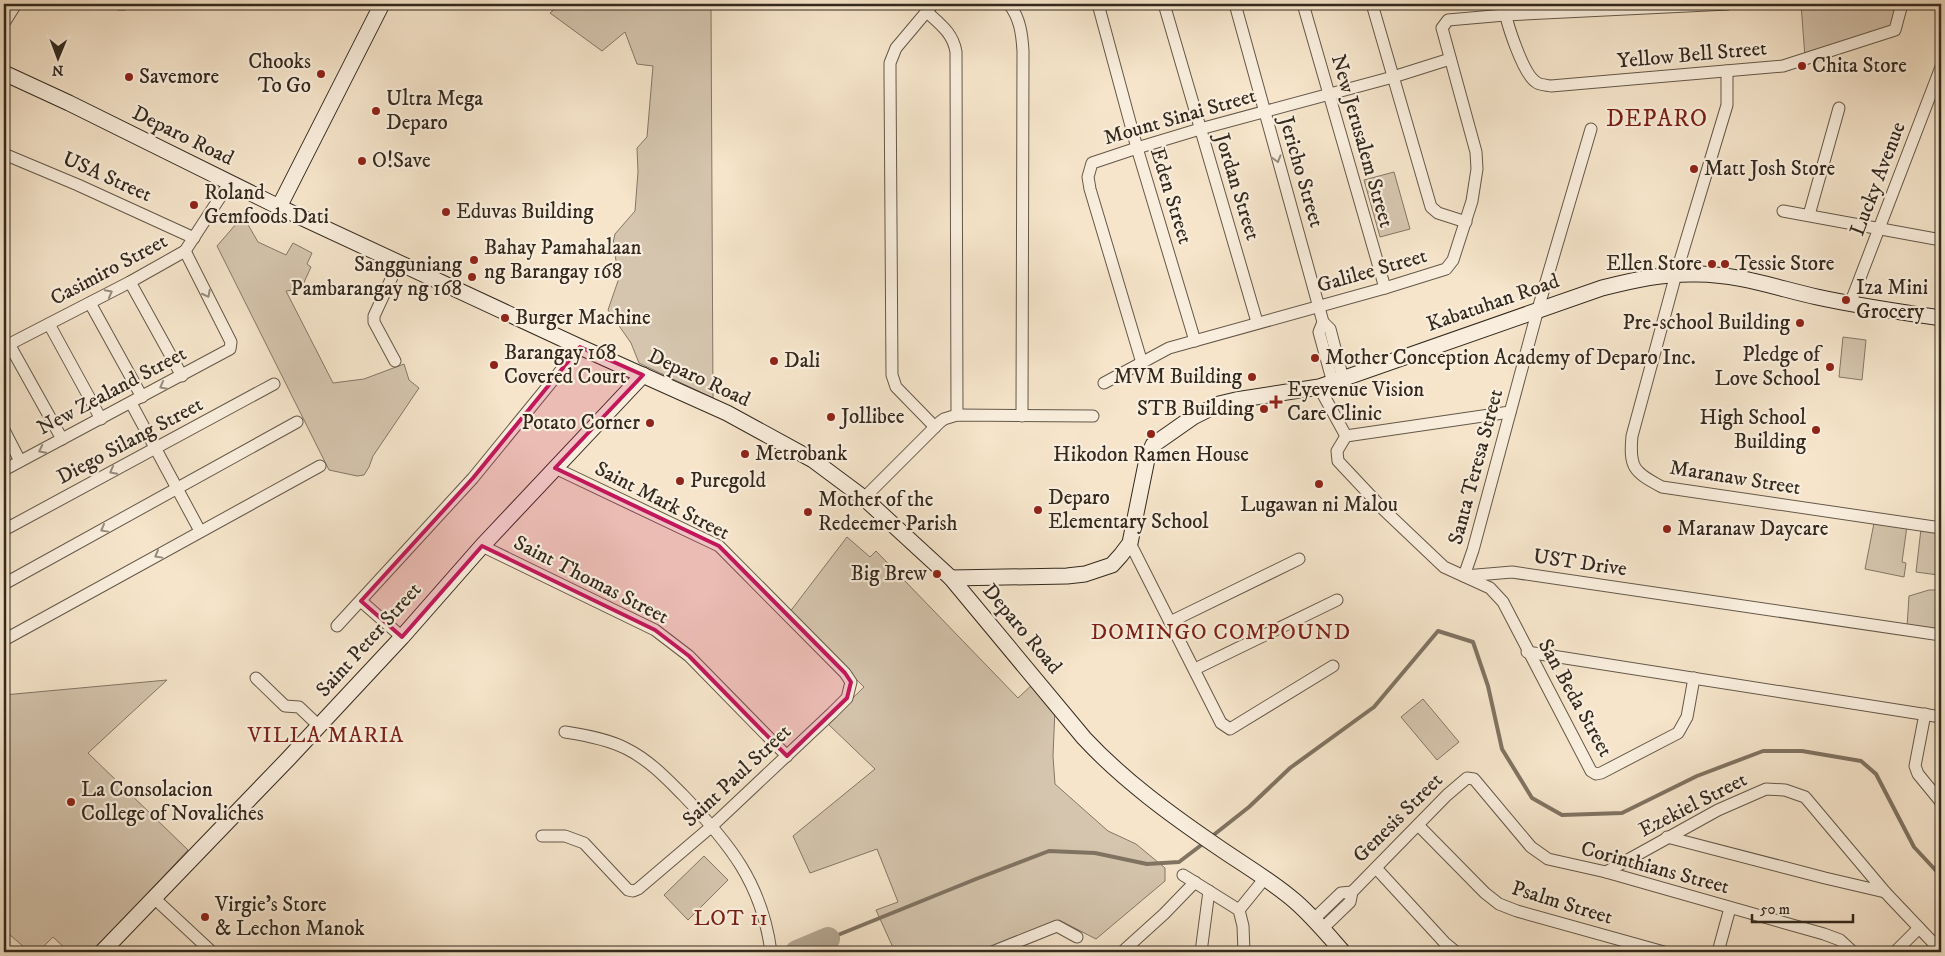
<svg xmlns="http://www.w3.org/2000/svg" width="1945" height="956" font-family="'IM FELL DW Pica',serif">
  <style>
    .green { fill: #d5c5ae; stroke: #847766 }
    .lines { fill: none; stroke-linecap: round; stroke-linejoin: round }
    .stream { stroke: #807362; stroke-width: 4 }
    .river { stroke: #b4a590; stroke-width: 24 }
    .street-casing { stroke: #645849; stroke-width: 13 }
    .secondary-casing { stroke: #33291e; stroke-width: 17 }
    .street { stroke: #f9eedd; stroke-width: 11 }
    .secondary { stroke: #f9eedd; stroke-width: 15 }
    .oneway { stroke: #968c7e }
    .marked { fill: #c2185b; fill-opacity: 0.2; stroke: #c2185b; stroke-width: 4; stroke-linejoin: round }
    .poi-dot { fill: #8f2418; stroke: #f9eedd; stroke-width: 2 }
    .labels { text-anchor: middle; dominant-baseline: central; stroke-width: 4.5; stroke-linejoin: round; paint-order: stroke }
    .street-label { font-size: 21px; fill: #33291e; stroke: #f9eedd }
    .poi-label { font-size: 21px; fill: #33291e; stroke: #f9eedd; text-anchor: start }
    .neighbourhood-label { font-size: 22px; letter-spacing: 1px; fill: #7a1f14; stroke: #f9eedd }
    .quarter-label { font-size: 24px; letter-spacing: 1px; fill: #7a1f14; stroke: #f9eedd }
  </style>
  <rect width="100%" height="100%" fill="#f6e5cb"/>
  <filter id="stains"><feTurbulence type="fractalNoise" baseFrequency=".004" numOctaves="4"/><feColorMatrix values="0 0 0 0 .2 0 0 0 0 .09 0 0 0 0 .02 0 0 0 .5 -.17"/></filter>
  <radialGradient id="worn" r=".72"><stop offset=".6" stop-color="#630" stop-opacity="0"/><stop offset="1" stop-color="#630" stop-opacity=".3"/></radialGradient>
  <!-- green -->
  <g class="green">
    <polygon points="561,4 711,4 713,398 639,363 631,343 608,310 619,278 613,243 615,234 635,211 638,172 637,148 647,137 653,66 637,64 625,32 602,51 550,13"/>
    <polygon points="1801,4 1901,4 1894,29 1805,57"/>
    <polygon points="1394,172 1410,229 1380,237 1364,180"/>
    <polygon points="243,216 258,242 286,255 293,243 312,253 307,264 311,267 301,289 286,291 333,383 364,379 404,364 409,380 419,388 373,456 369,467 364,475 357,476 329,470 217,246"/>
    <polygon points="1843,337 1866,340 1862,380 1839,377"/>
    <polygon points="1874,523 1907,526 1902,562 1906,563 1904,577 1865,569"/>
    <polygon points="1921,529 1941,532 1941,631 1907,627 1909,596 1929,590 1935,590 1938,575 1916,572"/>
    <polygon points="847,537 870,557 876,551 1018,698 1035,682 1055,708 1053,756 1055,784 1108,831 1136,844 1165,868 1165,881 1096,939 1059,920 977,952 895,952 876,910 898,902 877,849 810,873 793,836 875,769 827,723 864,687 789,613"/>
    <polygon points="167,680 88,753 188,850 93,952 69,952 53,937 38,952 30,952 4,930 4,695"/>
    <polygon points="1423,699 1459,742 1437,760 1401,717"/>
    <polygon points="704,856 728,880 688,920 664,895"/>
  </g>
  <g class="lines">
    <!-- stream -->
    <g class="stream">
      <polyline points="1211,837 1249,807 1290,768 1374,707 1438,631 1473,642 1488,686 1502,749 1532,798 1562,815 1622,813 1697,776 1763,751 1802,751 1861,761 1876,774 1914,847 1941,876"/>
      <polyline points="828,939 976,879 1049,851 1095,853 1147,864 1179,862 1204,843"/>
    </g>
    <!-- river -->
    <polyline class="river" points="797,952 828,939"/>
    <defs>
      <g id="street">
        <polyline points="119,4 124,4"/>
        <polyline points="933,4 896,48 890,63 890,74 892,375 896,387 935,427"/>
        <path d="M 1009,4 C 1020,18 1022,34 1023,51 L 1022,416"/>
        <polyline points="1098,4 1137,148 1195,341"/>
        <polyline points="1164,4 1257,322"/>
        <polyline points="1235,4 1323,322 1330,329 1343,379"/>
        <polyline points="1303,4 1385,288"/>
        <polyline points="1372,4 1431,207 1438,213 1466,222"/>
        <path d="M 1504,4 C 1505,20 1523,74 1536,82 C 1539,85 1546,85 1551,86 L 1783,66 L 1895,30 L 1902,4"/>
        <path d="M 927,12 C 940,24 953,33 956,52 L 957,415"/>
        <polyline points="4,23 16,4"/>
        <path d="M 1727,71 L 1727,105 L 1676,274 L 1632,436 C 1629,468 1634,472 1662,487 L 1941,528"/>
        <polyline points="4,154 78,185 194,238"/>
        <polyline points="1783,211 1941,240"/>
        <polyline points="1809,215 1839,108"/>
        <polyline points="130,282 182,376"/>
        <polyline points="90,303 142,397"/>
        <polyline points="1850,304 1941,67"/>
        <polyline points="1323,322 1319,332 1333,383"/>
        <polyline points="49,324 101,419"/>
        <polyline points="9,344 62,439"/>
        <polyline points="4,347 130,282 185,251 230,182"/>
        <polyline points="395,361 374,322 374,316 399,262"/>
        <polyline points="1142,363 1090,189 1088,177 1092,163 1137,148 1200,129 1393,77 1450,59"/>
        <polyline points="1104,383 1169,348 1385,288 1446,269 1453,260 1472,201 1477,169 1476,152 1442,28 1448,20 1505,15 1728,4"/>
        <polyline points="1319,387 1346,436"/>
        <polyline points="131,403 200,531"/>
        <polyline points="4,430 20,461"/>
        <polyline points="1346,436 1337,451 1338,461 1384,510 1444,567 1490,588 1503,602 1591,771 1596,774 1601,773 1678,733 1687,717 1694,678"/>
        <polyline points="1346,436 1510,412"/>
        <polyline points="4,470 230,349 231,342 185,251"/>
        <polyline points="864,498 940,422 944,419 957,415 1093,416"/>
        <polyline points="4,530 274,384"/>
        <polyline points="1130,543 1221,723 1230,729 1333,666"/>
        <polyline points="482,546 655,630 689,656 787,756"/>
        <polyline points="1464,576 1473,550 1538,309 1591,129"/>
        <polyline points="1465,576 1512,572 1941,635"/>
        <polyline points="4,584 297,422"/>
        <polyline points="361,601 402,637"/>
        <polyline points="1170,622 1299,559"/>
        <polyline points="337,626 473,478 580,347"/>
        <polyline points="4,640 320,466"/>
        <polyline points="1527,652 1941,717"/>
        <polyline points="1195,669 1337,600"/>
        <polyline points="256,678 285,706 299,707 319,726"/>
        <polyline points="1925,714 1915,766 1918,774 1941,802"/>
        <path d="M 565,732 C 585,735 608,739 627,749 C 649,760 666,778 683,795 C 729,843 762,883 771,952"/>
        <polyline points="1418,825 1485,893 1499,904 1517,911 1664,952"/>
        <polyline points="542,836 565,836 584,843 628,890 633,891 638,889 712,826 832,713 847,698 851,682 845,673 719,546 555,468"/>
        <polyline points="1667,837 1825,878 1885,892"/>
        <polyline points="1376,868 1445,943 1456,952"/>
        <polyline points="1606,872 1718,810 1766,789 1785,790 1805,797 1885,892 1941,951"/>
        <polyline points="1183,875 1239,910 1243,926 1244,952"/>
        <polyline points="154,898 212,952"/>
        <polyline points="1239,910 1265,878"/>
        <polyline points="1314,919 1341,893 1352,892"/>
        <polyline points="1323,928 1350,902 1352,892 1447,795 1467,778 1474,779 1531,847 1548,859 1606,872 1824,934 1840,940 1853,952"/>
        <polyline points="992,952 1057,926 1077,937"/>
        <polyline points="1122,952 1164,914 1195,882"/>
        <polyline points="1201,952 1209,891"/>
        <polyline points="1718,952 1730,908"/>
        <polyline points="1895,952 1919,928"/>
      </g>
      <g id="secondary">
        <path d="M 4,73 L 69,103 L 279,207 L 580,347 L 727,413 L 813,460 L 864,498 L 951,578 L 1084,738 C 1123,780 1171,815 1218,847 C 1244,865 1272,881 1296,902 C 1313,917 1328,935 1343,952"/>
        <polyline points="279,207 382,4"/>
        <path d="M 951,578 L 1067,576 L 1085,574 L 1112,565 L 1121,555 L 1130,543 L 1147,459 L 1153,445 L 1193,417 L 1219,404 L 1236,400 L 1319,387 L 1602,288 C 1634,280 1664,273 1697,274 C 1738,274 1777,288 1817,297 C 1858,306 1900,312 1941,318"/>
        <polyline points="102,952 289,758 402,637 482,546 643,375"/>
      </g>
    </defs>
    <!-- street casing -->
    <use href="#street" class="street-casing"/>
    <!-- secondary casing -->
    <use href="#secondary" class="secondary-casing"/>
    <!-- street -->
    <use href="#street" class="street"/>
    <!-- secondary -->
    <use href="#secondary" class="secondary"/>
  </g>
  <!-- one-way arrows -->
  <defs><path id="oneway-chevron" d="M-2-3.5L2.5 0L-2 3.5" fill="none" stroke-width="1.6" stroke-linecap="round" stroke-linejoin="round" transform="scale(1.25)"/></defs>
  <g class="oneway">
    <use href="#oneway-chevron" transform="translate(1277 159) rotate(74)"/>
    <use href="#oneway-chevron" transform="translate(109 293) rotate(-28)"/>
    <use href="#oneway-chevron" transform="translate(207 294) rotate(63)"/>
    <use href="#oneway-chevron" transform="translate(163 386) rotate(152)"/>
    <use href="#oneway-chevron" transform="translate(42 450) rotate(153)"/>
    <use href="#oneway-chevron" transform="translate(113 471) rotate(152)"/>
    <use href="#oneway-chevron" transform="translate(104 529) rotate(151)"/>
    <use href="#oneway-chevron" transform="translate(158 555) rotate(151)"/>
  </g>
  <!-- marked area -->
  <path class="marked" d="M 580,347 L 643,375 L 555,468 L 719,546 L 845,673 L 851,682 L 847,698 L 787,756 L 689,656 L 655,630 L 482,546 L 402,637 L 361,601 L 473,478 Z"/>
  <!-- markers -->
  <g class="poi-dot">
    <circle cx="1802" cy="66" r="5"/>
    <circle cx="321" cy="74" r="5"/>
    <circle cx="129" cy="77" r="5"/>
    <circle cx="376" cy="111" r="5"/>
    <circle cx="362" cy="161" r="5"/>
    <circle cx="1694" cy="169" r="5"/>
    <circle cx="194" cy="205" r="5"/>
    <circle cx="446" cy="212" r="5"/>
    <circle cx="474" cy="260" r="5"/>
    <circle cx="1712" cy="264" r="5"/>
    <circle cx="1725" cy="264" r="5"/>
    <circle cx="472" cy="277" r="5"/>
    <circle cx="1846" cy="300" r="5"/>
    <circle cx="505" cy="318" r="5"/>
    <circle cx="1800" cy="323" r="5"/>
    <circle cx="1315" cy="358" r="5"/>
    <circle cx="774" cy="361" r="5"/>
    <circle cx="494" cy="365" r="5"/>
    <circle cx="1830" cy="367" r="5"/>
    <circle cx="1252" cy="377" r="5"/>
    <path d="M1273.5 394.5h5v5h5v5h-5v5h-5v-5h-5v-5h5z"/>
    <circle cx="1264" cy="409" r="5"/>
    <circle cx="831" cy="417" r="5"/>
    <circle cx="650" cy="423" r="5"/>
    <circle cx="1816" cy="430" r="5"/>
    <circle cx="1151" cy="434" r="5"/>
    <circle cx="745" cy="454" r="5"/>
    <circle cx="680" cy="481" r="5"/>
    <circle cx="1319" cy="484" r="5"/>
    <circle cx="1038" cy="510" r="5"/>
    <circle cx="808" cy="512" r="5"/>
    <circle cx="1667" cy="529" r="5"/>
    <circle cx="937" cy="574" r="5"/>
    <circle cx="71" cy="802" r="5"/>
    <circle cx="205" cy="917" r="5"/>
  </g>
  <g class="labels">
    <!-- street labels -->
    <g class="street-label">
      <text transform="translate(1692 55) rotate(-5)">Yellow Bell Street</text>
      <text transform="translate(1180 117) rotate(-16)">Mount Sinai Street</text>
      <text transform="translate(183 136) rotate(26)">Deparo Road</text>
      <text transform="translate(1362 141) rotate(74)">New Jerusalem Street</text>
      <text transform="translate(1301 172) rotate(74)">Jericho Street</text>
      <text transform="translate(107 177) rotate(24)">USA Street</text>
      <text transform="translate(1878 179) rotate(-69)">Lucky Avenue</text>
      <text transform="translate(1237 187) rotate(73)">Jordan Street</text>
      <text transform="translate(1171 196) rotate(73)">Eden Street</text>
      <text transform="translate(109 270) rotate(-28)">Casimiro Street</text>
      <text transform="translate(1372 271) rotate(-16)">Galilee Street</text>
      <text transform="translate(1493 303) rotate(-19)">Kabatuhan Road</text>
      <text transform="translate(699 378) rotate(25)">Deparo Road</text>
      <text transform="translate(112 391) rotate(-28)">New Zealand Street</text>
      <text transform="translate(130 441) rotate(-28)">Diego Silang Street</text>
      <text transform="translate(1476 467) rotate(-75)">Santa Teresa Street</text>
      <text transform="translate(1735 478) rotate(9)">Maranaw Street</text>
      <text transform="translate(662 501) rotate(27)">Saint Mark Street</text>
      <text transform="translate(1580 563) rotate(8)">UST Drive</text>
      <text transform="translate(591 580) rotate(27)">Saint Thomas Street</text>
      <text transform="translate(1022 629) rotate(50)">Deparo Road</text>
      <text transform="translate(369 640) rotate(-48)">Saint Peter Street</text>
      <text transform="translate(1575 698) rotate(61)">San Beda Street</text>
      <text transform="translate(737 776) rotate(-43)">Saint Paul Street</text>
      <text transform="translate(1693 805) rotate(-27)">Ezekiel Street</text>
      <text transform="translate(1398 818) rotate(-45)">Genesis Street</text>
      <text transform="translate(1655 868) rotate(15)">Corinthians Street</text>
      <text transform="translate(1562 903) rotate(17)">Psalm Street</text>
    </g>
    <!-- poi labels -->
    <g class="poi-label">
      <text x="311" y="62" text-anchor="end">Chooks<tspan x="311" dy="24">To Go</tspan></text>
      <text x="1812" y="66">Chita Store</text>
      <text x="139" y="77">Savemore</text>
      <text x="386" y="99">Ultra Mega<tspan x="386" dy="24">Deparo</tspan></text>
      <text x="372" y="161">O!Save</text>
      <text x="1704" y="169">Matt Josh Store</text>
      <text x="204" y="193">Roland<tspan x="204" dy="24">Gemfoods Dati</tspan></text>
      <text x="456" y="212">Eduvas Building</text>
      <text x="484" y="248">Bahay Pamahalaan<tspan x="484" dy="24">ng Barangay 168</tspan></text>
      <text x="1702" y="264" text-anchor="end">Ellen Store</text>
      <text x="1735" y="264">Tessie Store</text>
      <text x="462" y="265" text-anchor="end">Sangguniang<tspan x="462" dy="24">Pambarangay ng 168</tspan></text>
      <text x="1856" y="288">Iza Mini<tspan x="1856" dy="24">Grocery</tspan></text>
      <text x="515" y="318">Burger Machine</text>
      <text x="1790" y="323" text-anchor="end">Pre-school Building</text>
      <text x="504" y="353">Barangay 168<tspan x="504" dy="24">Covered Court</tspan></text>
      <text x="1820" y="355" text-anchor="end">Pledge of<tspan x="1820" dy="24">Love School</tspan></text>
      <text x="1325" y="358">Mother Conception Academy of Deparo Inc.</text>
      <text x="784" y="361">Dali</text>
      <text x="1242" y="377" text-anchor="end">MVM Building</text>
      <text x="1287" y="390">Eyevenue Vision<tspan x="1287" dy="24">Care Clinic</tspan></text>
      <text x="1254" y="409" text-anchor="end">STB Building</text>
      <text x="841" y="417">Jollibee</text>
      <text x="1806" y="418" text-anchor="end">High School<tspan x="1806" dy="24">Building</tspan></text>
      <text x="640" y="423" text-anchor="end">Potato Corner</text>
      <text x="755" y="454">Metrobank</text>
      <text x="1151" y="455" text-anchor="middle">Hikodon Ramen House</text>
      <text x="690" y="481">Puregold</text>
      <text x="1048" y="498">Deparo<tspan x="1048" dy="24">Elementary School</tspan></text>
      <text x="818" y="500">Mother of the<tspan x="818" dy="24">Redeemer Parish</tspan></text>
      <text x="1319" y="505" text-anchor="middle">Lugawan ni Malou</text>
      <text x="1677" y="529">Maranaw Daycare</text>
      <text x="927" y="574" text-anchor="end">Big Brew</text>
      <text x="81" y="790">La Consolacion<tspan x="81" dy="24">College of Novaliches</tspan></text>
      <text x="215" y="905">Virgie's Store<tspan x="215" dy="24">&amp; Lechon Manok</tspan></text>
    </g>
    <!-- neighbourhood labels -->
    <g class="neighbourhood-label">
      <text x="1221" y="632">DOMINGO COMPOUND</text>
      <text x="326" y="735">VILLA MARIA</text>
      <text x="731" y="918">LOT 11</text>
    </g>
    <!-- quarter labels -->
    <g class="quarter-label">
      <text x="1657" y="119">DEPARO</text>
    </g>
  </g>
  <!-- margin -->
  <rect width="1945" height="956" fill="none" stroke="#f6e5cb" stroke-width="20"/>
  <rect x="5" y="5" width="1935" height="946" fill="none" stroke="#33291e" stroke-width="2.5"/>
  <rect x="10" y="10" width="1925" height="936" fill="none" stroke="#33291e"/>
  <!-- north arrow -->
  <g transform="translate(58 58) rotate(181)" stroke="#f9eedd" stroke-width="4" paint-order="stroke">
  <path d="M0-4L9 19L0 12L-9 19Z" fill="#33291e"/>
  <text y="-8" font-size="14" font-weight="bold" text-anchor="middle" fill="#33291e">N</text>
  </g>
  <!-- scale -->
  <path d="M1752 914v8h101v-8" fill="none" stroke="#33291e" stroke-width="2.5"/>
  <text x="1760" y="914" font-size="15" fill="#33291e" stroke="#f9eedd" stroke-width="4" paint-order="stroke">50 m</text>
  <rect width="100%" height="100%" filter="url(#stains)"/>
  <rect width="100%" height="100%" fill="url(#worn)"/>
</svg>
